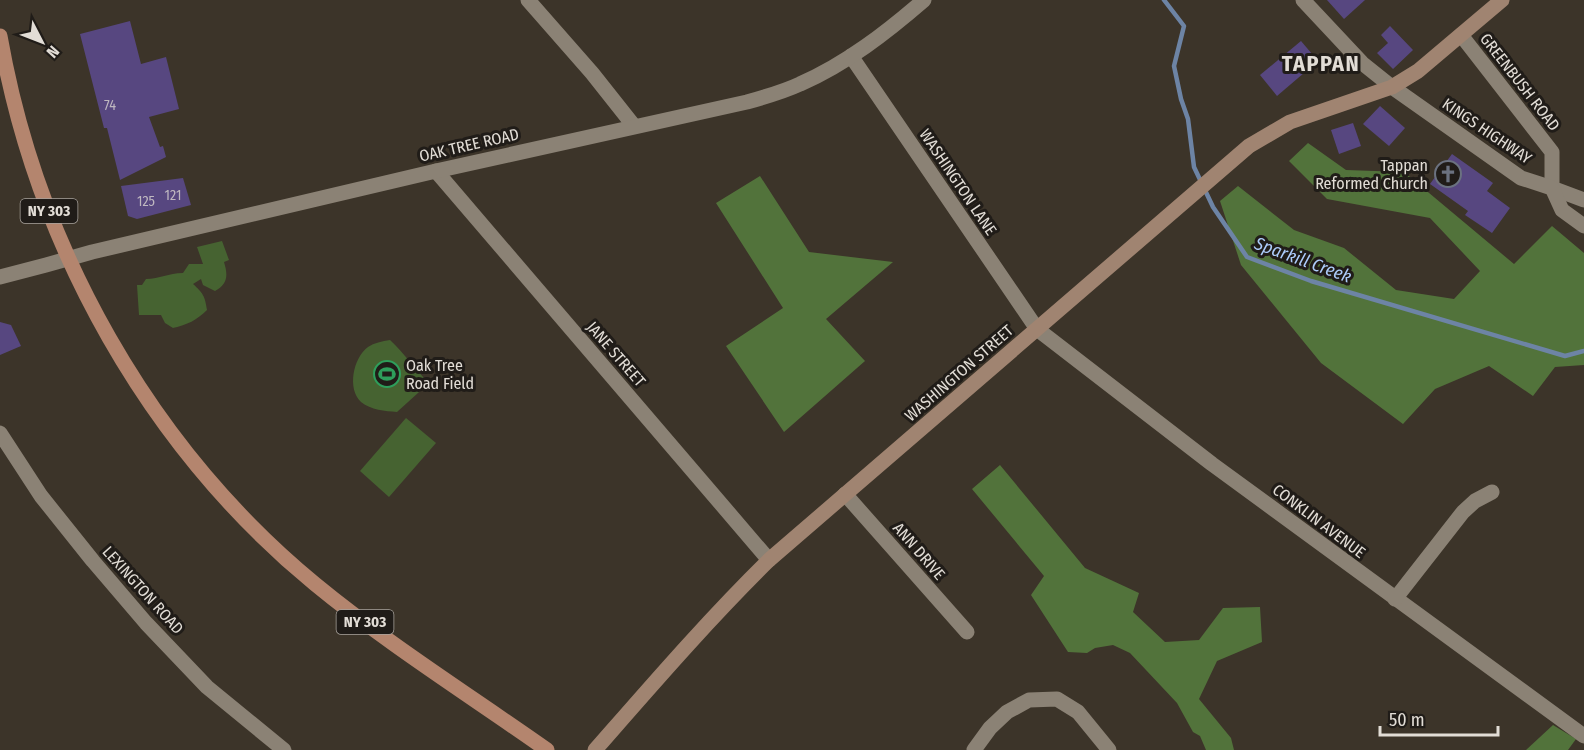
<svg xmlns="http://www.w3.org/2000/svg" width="1584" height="750" font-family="'Fira Sans Condensed',sans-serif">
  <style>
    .green { fill: #466331 }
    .forest { fill: #52733b }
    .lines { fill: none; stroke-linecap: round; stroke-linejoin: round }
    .stream { stroke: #6d84a5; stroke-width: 4.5 }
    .building { fill: #574780 }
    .minor { stroke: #8b8275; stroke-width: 15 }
    .tertiary { stroke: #8b8275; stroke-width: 15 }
    .secondary { stroke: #a08471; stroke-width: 15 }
    .primary { stroke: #b4856e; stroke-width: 15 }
    .labels { text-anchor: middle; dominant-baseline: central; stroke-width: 6; stroke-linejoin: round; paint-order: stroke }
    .number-label { font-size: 14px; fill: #bfb8c0 }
    .shield { fill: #201c18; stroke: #a8a39d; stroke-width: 1.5 }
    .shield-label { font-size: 15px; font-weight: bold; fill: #e2ddd6 }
    .street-label { font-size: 16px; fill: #e2ddd6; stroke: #201c18 }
    .poi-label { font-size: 16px; fill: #e2ddd6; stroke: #201c18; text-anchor: end }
    .water-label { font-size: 18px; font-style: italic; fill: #adccfa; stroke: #201c18 }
    .district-label { font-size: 22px; font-weight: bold; letter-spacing: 1.5px; fill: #e2ddd6; stroke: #201c18 }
  </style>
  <rect width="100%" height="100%" fill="#3c3429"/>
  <!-- green -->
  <g class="green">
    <path d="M 222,241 L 229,260 L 224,262 C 228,275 228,284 215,291 L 203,285 L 201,279 L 193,284 C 203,293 205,296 207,310 C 197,320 187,325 173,328 L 165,323 L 161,315 L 139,315 L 137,285 L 142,285 L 146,279 C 160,279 168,273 183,273 L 189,264 L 203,264 L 197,247 Z"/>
    <path d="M 390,340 C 404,353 415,369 429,383 L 397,412 C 385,411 371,410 361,402 C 347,389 353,358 368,347 C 374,343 382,341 390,340 Z"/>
    <polygon points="406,418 436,443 389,497 360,471"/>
  </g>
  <!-- forest -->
  <g class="forest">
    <polygon points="1308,143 1346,170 1404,172 1514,264 1552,226 1584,253 1584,365 1555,367 1533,396 1489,366 1435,389 1403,424 1321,363 1241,265 1220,201 1238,186 1294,230 1344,248 1396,290 1454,299 1480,271 1430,218 1327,199 1289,161"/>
    <polygon points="760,176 809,252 893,262 826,319 865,361 784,432 726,346 783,308 716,203"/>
    <polygon points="1000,465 1085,568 1139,593 1133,612 1165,642 1199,640 1223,608 1260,607 1262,642 1217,661 1199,699 1231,738 1234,750 1206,750 1200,736 1193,732 1177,703 1130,653 1113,645 1095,648 1087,653 1068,652 1031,595 1044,576 972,489"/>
    <polygon points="1553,725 1576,739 1568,750 1526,750"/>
  </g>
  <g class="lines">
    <!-- stream -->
    <polyline class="stream" points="1164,0 1184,26 1174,66 1181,99 1188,119 1194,167 1213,207 1247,257 1311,281 1565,356 1584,351"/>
  </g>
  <!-- building -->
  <g class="building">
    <polygon points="1327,0 1365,0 1344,19"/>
    <polygon points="130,21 141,64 166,57 179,109 149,117 160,147 163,146 166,157 120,180 107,128 104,128 80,34"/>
    <polygon points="1390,26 1413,50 1393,69 1377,53 1388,43 1381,35"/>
    <polygon points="1301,41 1318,61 1277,96 1260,75"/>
    <polygon points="1380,106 1405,128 1389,146 1363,124"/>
    <polygon points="1353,123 1361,146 1339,154 1331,130"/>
    <polygon points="1452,154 1493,183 1487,191 1510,208 1492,233 1465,215 1468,211 1430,184"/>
    <polygon points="183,178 191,205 137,219 128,216 121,186"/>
    <polygon points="0,322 11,325 21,346 0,355"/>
  </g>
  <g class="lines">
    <!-- minor -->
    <g class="minor">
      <polyline points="528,0 592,73 634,126"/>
      <polyline points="1461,35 1552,152 1552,188 1584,200"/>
      <polyline points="851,56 1037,329 1212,464 1584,736"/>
      <polyline points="436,171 769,560"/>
      <polyline points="0,433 41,496 93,561 146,623 207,687 284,750"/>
      <polyline points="845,494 967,632"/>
      <polyline points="1395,599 1463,512 1475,501 1492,492"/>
      <polyline points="974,750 990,728 1007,712 1029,700 1057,699 1078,712 1109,750"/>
    </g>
    <!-- tertiary -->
    <g class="tertiary">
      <polyline points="1303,0 1362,63 1392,87 1521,178 1552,188 1562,210 1584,226"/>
      <path d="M 0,277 L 46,265 L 92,252 L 436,171 L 747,102 C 765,97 783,92 800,84 C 846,64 887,32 924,0"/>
    </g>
    <!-- secondary -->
    <path class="secondary" d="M 595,750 C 652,685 708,620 769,560 L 1249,146 L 1290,122 L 1392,87 L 1418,71 L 1502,0"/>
    <!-- primary -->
    <path class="primary" d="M 0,36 C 37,247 149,447 315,584 C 388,644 469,695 547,750"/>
  </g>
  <!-- icons -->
  <defs>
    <symbol id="church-ring" viewBox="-11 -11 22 22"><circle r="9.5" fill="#201c18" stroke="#6b7280" stroke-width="1.5"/><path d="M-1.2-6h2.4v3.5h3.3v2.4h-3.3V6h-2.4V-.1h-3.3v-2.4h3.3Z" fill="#6b7280"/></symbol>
    <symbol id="stadium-ring" viewBox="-11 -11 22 22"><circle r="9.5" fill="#201c18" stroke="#2e9e5b" stroke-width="1.5"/><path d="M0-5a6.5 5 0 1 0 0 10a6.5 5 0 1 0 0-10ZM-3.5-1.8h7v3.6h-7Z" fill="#2e9e5b"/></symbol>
  </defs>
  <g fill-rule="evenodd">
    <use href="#church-ring" x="1433" y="159" width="30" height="30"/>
    <use href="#stadium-ring" x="372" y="359" width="30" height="30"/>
  </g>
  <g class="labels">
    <!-- number labels -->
    <g class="number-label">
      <text x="110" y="105">74</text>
      <text x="173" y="195">121</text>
      <text x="146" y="201">125</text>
    </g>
    <!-- shield labels -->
    <g class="shield">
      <rect x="20.5" y="199" width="57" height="24" rx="4.5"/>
      <rect x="336.5" y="610" width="57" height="24" rx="4.5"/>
    </g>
    <g class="shield-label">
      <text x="49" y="211">NY 303</text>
      <text x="365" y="622">NY 303</text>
    </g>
    <!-- street labels -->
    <g class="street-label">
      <text transform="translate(1520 82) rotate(52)">GREENBUSH ROAD</text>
      <text transform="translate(1487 131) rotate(34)">KINGS HIGHWAY</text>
      <text transform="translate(469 145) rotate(-13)">OAK TREE ROAD</text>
      <text transform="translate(958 182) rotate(56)">WASHINGTON LANE</text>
      <text transform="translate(616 354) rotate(49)">JANE STREET</text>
      <text transform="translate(959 373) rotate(-41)">WASHINGTON STREET</text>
      <text transform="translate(1319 521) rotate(37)">CONKLIN AVENUE</text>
      <text transform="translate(919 551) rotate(49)">ANN DRIVE</text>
      <text transform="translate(143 590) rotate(48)">LEXINGTON ROAD</text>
    </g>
    <!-- poi labels -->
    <g class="poi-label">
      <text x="1428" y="165">Tappan<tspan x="1428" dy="18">Reformed Church</tspan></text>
      <text x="406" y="365" text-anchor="start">Oak Tree<tspan x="406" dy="18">Road Field</tspan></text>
    </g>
    <!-- water labels -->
    <g class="water-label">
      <text transform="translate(1303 260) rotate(20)">Sparkill Creek</text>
    </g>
    <!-- district labels -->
    <g class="district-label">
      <text x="1321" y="63">TAPPAN</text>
    </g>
  </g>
  <!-- north arrow -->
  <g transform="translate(42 42) rotate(132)" stroke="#201c18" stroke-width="4.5" paint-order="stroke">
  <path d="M0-4.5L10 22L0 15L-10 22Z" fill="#e2ddd6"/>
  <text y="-9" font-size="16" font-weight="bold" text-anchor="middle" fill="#e2ddd6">N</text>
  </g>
  <!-- scale -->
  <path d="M1380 726v9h118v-9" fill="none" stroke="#e2ddd6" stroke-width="3"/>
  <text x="1389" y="726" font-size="18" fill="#e2ddd6" stroke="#201c18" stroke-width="4.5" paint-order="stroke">50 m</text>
</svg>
